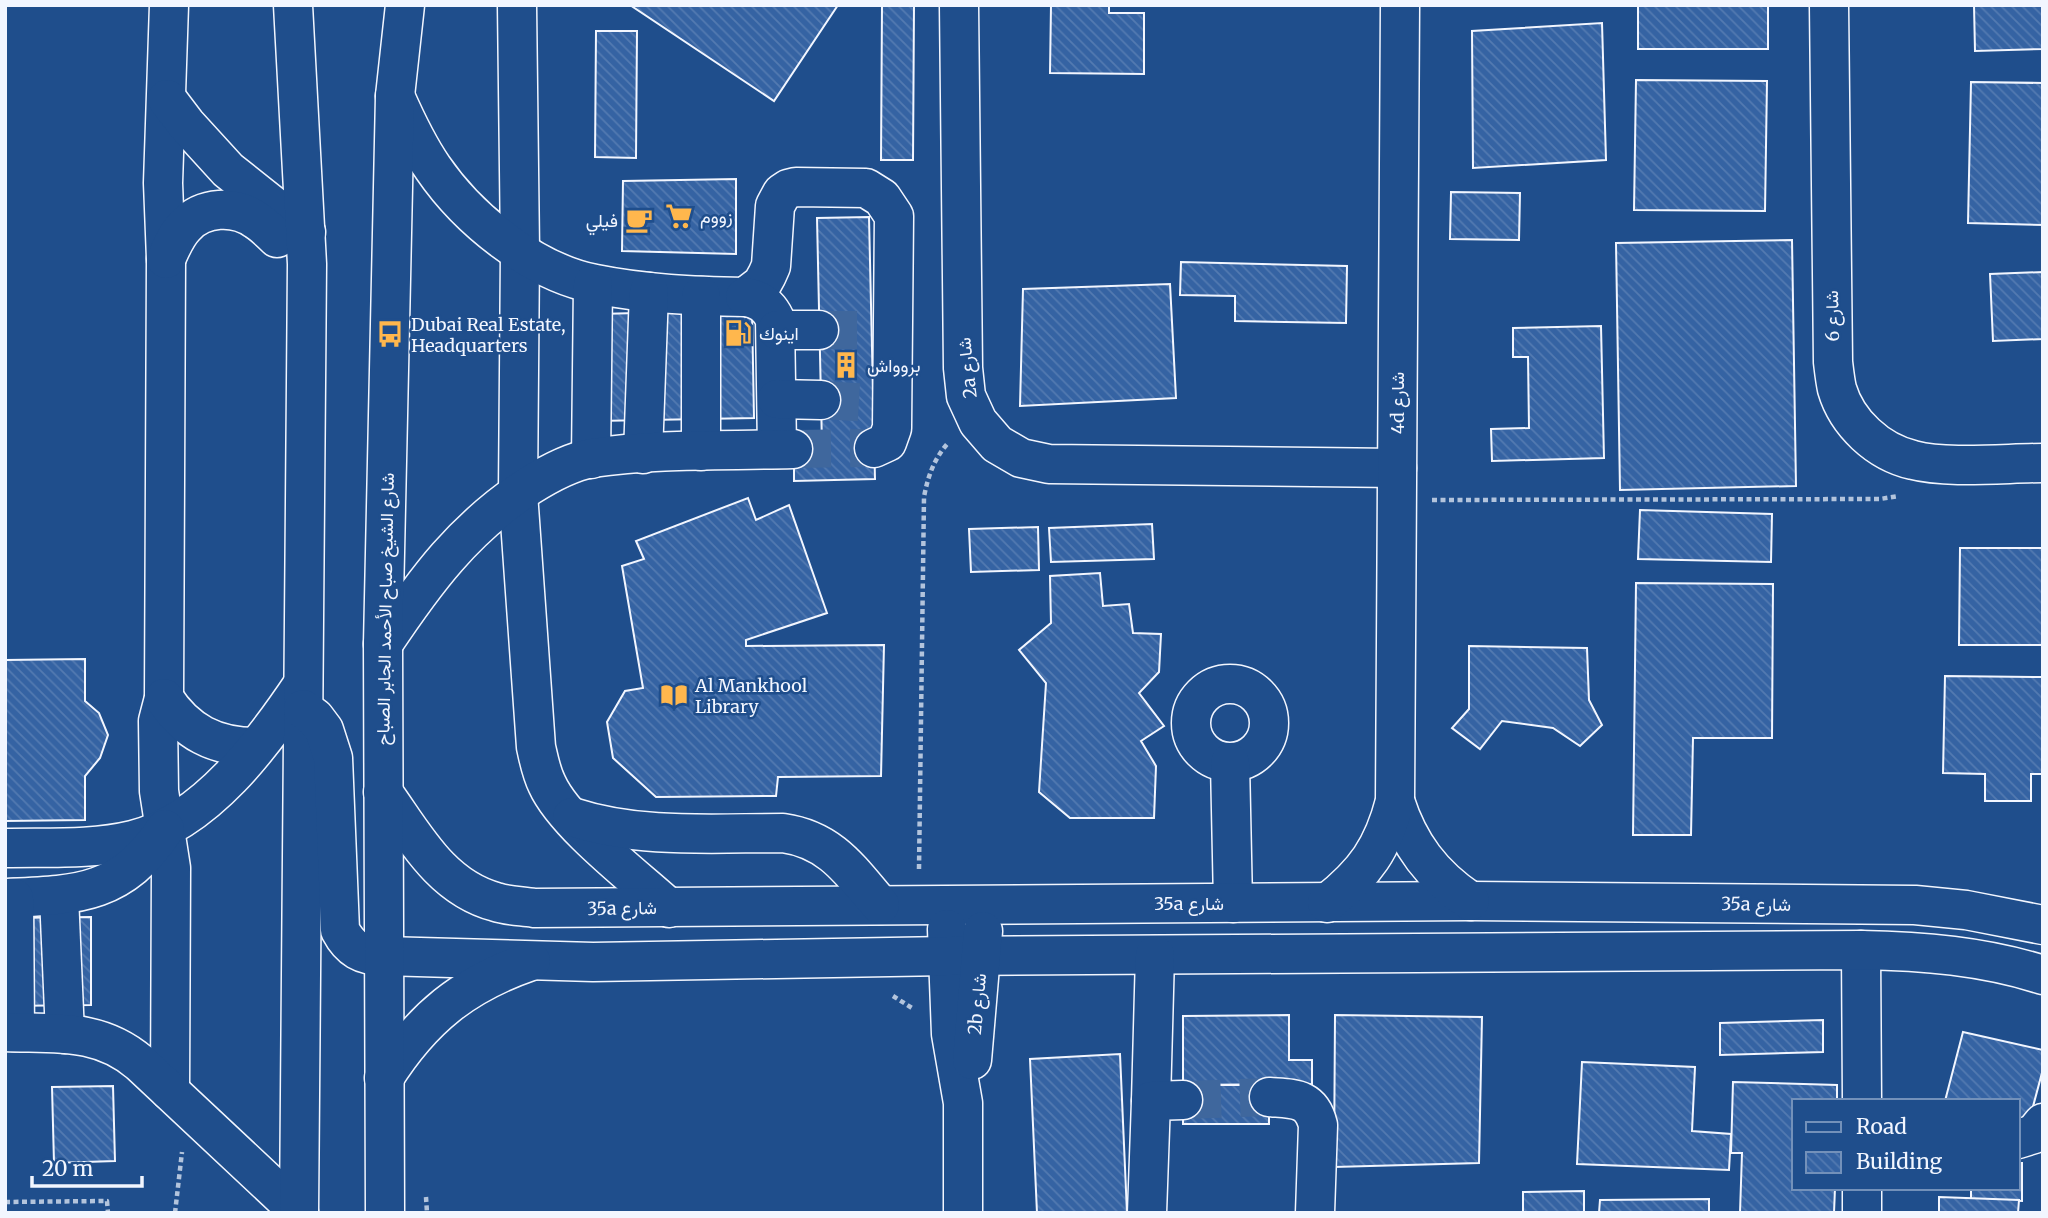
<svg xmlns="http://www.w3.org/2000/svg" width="2048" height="1218" font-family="Merriweather,Vazirmatn,serif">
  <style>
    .building { fill: url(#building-back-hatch); stroke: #f2f6ff; stroke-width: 2 }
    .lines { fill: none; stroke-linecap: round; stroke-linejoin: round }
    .minor-tunnel { stroke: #3f679d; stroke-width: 38; stroke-dasharray: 38 19; stroke-linecap: butt }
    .minor-casing { stroke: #f2f6ff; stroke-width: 41 }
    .major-casing { stroke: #f2f6ff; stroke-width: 41 }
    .path { stroke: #b3c4dc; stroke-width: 4.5; stroke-dasharray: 5 3.5; stroke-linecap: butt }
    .minor { stroke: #1f4e8c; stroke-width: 38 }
    .major { stroke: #1f4e8c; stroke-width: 38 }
    .labels { text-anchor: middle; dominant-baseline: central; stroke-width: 5; stroke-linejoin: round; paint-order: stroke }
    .poi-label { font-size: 18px; fill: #f2f6ff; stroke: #1f4e8c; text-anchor: start }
    .street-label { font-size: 18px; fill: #f2f6ff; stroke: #1f4e8c }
  </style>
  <defs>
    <pattern id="building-back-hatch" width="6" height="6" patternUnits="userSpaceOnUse" patternTransform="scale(1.75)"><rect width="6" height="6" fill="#3563a3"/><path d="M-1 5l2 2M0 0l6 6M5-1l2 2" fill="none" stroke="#537ab1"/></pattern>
  </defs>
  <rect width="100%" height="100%" fill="#1f4e8c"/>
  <!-- building -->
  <g class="building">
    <polygon points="630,5 838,5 774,101"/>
    <polygon points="882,5 914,5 913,160 881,160"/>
    <polygon points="1051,5 1109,5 1109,13 1144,13 1144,74 1050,73"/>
    <rect x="1638" y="5" width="130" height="44"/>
    <polygon points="1974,5 2043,5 2043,49 1975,51"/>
    <polygon points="1602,23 1606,160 1473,168 1472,31"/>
    <polygon points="596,31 637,31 636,158 595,157"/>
    <polygon points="1636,80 1767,81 1765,211 1634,210"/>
    <polygon points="1971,82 2043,83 2043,225 1968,223"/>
    <polygon points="736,179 736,254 622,251 623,181"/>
    <polygon points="1451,192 1520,193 1519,240 1450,239"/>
    <polygon points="869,217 875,479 794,481 794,445 822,445 817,218"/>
    <polygon points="1792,240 1796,486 1620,490 1616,243"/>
    <polygon points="1181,262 1347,266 1346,323 1235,321 1235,296 1180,295"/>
    <polygon points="2043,272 2043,339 1993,341 1990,274"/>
    <polygon points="1170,284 1176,398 1020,406 1023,289"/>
    <polygon points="752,310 754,418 597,421 599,314"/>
    <polygon points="1601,326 1604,458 1492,461 1491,429 1529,428 1528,357 1513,357 1513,328"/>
    <polygon points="748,498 756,520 789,505 827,613 746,640 746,646 884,645 881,776 778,777 776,796 656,797 613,758 607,722 625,691 643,688 622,566 644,559 636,541"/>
    <polygon points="1640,510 1772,514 1771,562 1638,559"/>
    <polygon points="1152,524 1154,559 1051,562 1049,528"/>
    <polygon points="1038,527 1039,570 971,572 969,529"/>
    <polygon points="1960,548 2043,548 2043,645 1959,645"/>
    <polygon points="1100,573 1103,606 1129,604 1133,633 1161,634 1159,672 1139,693 1164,726 1141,741 1156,766 1154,818 1070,818 1039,792 1046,683 1019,650 1051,623 1050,576"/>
    <polygon points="1636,583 1773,584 1772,738 1693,738 1691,835 1633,835"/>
    <polygon points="1469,646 1587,648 1589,700 1602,725 1580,746 1553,728 1502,721 1480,749 1452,728 1469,709"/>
    <polygon points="85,659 85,701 99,713 108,735 100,758 85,776 85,820 5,821 5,660"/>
    <polygon points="1945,676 2043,677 2043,774 2031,774 2031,801 1985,801 1985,774 1943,773"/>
    <polygon points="91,917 91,1005 5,1006 5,918"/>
    <polygon points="1289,1015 1289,1060 1312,1060 1312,1084 1183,1085 1183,1016"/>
    <polygon points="1335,1015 1482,1017 1479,1163 1334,1167"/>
    <polygon points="1823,1020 1823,1052 1720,1055 1720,1023"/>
    <polygon points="1963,1032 2043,1050 2043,1069 2027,1129 2018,1127 2018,1101 1945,1101"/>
    <polygon points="1120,1054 1127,1213 1037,1213 1030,1059"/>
    <polygon points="1582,1062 1695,1067 1692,1131 1731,1134 1729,1170 1577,1164"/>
    <polygon points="1733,1082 1837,1085 1837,1101 1794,1101 1794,1188 1835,1188 1834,1213 1740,1213 1742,1153 1731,1153"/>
    <rect x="1183" y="1085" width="86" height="39"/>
    <polygon points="113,1086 115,1161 54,1163 52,1087"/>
    <polygon points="2018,1163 2022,1163 2022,1201 1971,1199 1971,1188 2018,1188"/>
    <polygon points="1584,1191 1584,1213 1523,1213 1523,1192"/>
    <polygon points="1939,1197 2019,1200 2018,1213 1939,1213"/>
    <polygon points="1709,1199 1709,1213 1599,1213 1600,1200"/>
  </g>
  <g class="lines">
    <!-- minor-tunnel -->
    <g class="minor-tunnel">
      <polyline points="819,330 872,330"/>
      <polyline points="821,400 873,403"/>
      <polyline points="793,449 874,448"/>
      <polyline points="1183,1100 1269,1097"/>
    </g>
    <defs>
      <g id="minor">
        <polyline points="169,5 163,183 166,259 164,698 158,721 159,791 171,868 170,1091"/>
        <path d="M 517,5 L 520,251 L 518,493 L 536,747 C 539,760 541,772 547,784 C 565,824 635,877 669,908"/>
        <polyline points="959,5 963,368 966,396 978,422 997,444 1021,458 1049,464 1397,468"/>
        <path d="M 1829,5 L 1833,362 C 1834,370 1835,380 1837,389 C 1847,423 1878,452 1913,460 C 1947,469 2006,463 2043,463"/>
        <path d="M 395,96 C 406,121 417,145 433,168 C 468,219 533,272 595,284 C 644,294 695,296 745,297 L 762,284 L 767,275 L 771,266 L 775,206 L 782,193 L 788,189 L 796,187 L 866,188 L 882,198 L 894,216 L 892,428 L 887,442 L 874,448"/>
        <polyline points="167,99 186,124 228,170 306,232"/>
        <path d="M 166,259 C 171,248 176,235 185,226 C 203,206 235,205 256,220 C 264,225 271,232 277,238"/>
        <polyline points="701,296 701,451"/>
        <path d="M 745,297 C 760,299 769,306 775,319 L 777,449"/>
        <polyline points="777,330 819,330"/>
        <polyline points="777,399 821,400"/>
        <polyline points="643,454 649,292"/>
        <polyline points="591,459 593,284"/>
        <path d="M 383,644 C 425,581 464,528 529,486 C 548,474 570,462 592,458 C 658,448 727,451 793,449"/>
        <circle cx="1230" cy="723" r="39"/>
        <path d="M 164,698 C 186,732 215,747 256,747"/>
        <polyline points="1230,763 1233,903"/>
        <path d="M 383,792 C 414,835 440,887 496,902 C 508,906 521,906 534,908 L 1470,901 L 1915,905 L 1966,910 L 2043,925"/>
        <path d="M 1395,801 C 1409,845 1432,875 1470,901"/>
        <path d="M 572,817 C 639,839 712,833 783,833 C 831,840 850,870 880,905"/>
        <path d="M 5,848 C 47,847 92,850 133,840 C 206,822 264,742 303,684"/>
        <polyline points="59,896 65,1034"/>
        <path d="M 5,898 C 78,895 121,895 165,829"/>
        <polyline points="14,898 15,1032"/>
        <path d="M 1327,903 C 1365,873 1383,848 1395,801 L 1400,5"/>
        <polyline points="947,929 951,1034 963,1103 963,1213"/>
        <polyline points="1861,950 1862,1101"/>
        <path d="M 384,956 L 593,962 L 947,956 L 1861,950 C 1922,951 1984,956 2043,975"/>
        <path d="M 5,1032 C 56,1034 99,1028 140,1063 L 299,1212"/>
        <polyline points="972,1060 983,931"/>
        <path d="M 1269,1097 C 1294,1099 1311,1097 1318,1125 L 1315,1213"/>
        <polyline points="1151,1101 1155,955"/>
        <polyline points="2018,1139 2034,1134 2043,1123"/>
        <polyline points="1862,1188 1862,1213"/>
        <polyline points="1147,1213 1151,1101 1183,1100"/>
      </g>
      <g id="major">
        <polyline points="293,5 307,264 299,1213"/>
        <path d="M 303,709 L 315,718 L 324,730 L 333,758 L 340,930 C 350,949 362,956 384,956"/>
        <path d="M 384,1078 C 422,1018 464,984 531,961"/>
        <polyline points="385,1213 383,644 395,96 405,5"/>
      </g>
    </defs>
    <!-- minor casing -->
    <use href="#minor" class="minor-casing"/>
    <!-- major casing -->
    <use href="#major" class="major-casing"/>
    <!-- path -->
    <g class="path">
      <polyline points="1432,500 1880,499 1899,496"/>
      <path d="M 919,869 L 924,497 C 928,476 934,459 948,443"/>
      <polyline points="893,996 912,1008"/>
      <polyline points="426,1197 427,1213"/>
      <polyline points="5,1202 107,1201 108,1213"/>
      <polyline points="175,1213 182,1152"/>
    </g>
    <!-- minor -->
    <use href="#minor" class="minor"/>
    <!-- major -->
    <use href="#major" class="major"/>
  </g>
  <!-- icons -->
  <defs>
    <symbol id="supermarket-bare" viewBox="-9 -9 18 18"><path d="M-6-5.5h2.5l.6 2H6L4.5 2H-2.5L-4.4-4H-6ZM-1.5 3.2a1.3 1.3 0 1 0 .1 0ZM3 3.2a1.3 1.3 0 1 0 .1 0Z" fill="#ffb74d" stroke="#1f4e8c" stroke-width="2.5" paint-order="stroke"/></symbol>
    <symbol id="cafe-bare" viewBox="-9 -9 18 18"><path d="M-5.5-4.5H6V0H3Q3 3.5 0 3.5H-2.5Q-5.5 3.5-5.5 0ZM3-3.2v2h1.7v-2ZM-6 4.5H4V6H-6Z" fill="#ffb74d" stroke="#1f4e8c" stroke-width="2.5" paint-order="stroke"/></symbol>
    <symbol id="fuel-bare" viewBox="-9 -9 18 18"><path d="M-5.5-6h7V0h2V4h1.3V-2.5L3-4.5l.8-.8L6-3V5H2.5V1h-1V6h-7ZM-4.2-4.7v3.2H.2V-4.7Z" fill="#ffb74d" stroke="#1f4e8c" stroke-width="2.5" paint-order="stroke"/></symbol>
    <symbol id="bus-bare" viewBox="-9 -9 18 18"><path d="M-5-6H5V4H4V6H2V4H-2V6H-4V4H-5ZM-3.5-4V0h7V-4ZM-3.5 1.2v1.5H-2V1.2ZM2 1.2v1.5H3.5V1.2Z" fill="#ffb74d" stroke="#1f4e8c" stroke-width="2.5" paint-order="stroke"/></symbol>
    <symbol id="building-bare" viewBox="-9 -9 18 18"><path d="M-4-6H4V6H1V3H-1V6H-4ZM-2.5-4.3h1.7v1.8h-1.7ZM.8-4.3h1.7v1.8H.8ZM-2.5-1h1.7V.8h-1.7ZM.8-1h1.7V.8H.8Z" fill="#ffb74d" stroke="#1f4e8c" stroke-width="2.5" paint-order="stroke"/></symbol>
    <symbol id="library-bare" viewBox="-9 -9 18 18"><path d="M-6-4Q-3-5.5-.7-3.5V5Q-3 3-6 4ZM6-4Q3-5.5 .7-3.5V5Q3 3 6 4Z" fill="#ffb74d" stroke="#1f4e8c" stroke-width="2.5" paint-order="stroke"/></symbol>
  </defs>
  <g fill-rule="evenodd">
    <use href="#supermarket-bare" x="660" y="197" width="38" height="38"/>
    <use href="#cafe-bare" x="620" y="201" width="38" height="38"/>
    <use href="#fuel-bare" x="719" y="314" width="38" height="38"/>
    <use href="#bus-bare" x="371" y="315" width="38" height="38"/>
    <use href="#building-bare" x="827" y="346" width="38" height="38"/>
    <use href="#library-bare" x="655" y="676" width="38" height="38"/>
  </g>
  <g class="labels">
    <!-- poi labels -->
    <g class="poi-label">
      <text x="700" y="216">زووم</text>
      <text x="618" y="220" text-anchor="end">فيلي</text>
      <text x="411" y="324">Dubai Real Estate,<tspan x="411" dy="21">Headquarters</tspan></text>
      <text x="759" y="333">اينوك</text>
      <text x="867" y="365">بروواش</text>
      <text x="695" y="685">Al Mankhool<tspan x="695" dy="21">Library</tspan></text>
    </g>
    <!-- street labels -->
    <g class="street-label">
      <text transform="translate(1832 316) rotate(-91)">شارع 6</text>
      <text transform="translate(967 368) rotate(-96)">2a شارع</text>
      <text transform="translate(1397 403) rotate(-90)">4d شارع</text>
      <text transform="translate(385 609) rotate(-89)">شارع الشيخ صباح الأحمد الجابر الصباح</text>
      <text x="1189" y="903">35a شارع</text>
      <text transform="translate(1756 904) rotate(1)">35a شارع</text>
      <text transform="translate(622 908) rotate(-1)">35a شارع</text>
      <text transform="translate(977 1004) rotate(-85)">2b شارع</text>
    </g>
  </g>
  <!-- border -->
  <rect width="2048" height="1218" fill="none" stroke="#f2f6ff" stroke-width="14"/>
  <!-- legend -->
  <rect x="1792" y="1099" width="228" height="91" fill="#1f4e8c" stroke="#7391ba" stroke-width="2"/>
  <rect x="1806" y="1122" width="35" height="10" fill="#1f4e8c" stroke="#7391ba" stroke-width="2"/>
  <text x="1856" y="1134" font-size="21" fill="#f2f6ff">Road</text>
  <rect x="1806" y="1152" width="35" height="21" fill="url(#building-back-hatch)" stroke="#7391ba" stroke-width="2"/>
  <text x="1856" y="1169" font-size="21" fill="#f2f6ff">Building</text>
  <!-- scale -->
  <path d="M32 1176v10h110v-10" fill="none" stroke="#f2f6ff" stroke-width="3.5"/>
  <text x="42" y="1176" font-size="21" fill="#f2f6ff" stroke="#1f4e8c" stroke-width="5" paint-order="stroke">20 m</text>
</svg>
